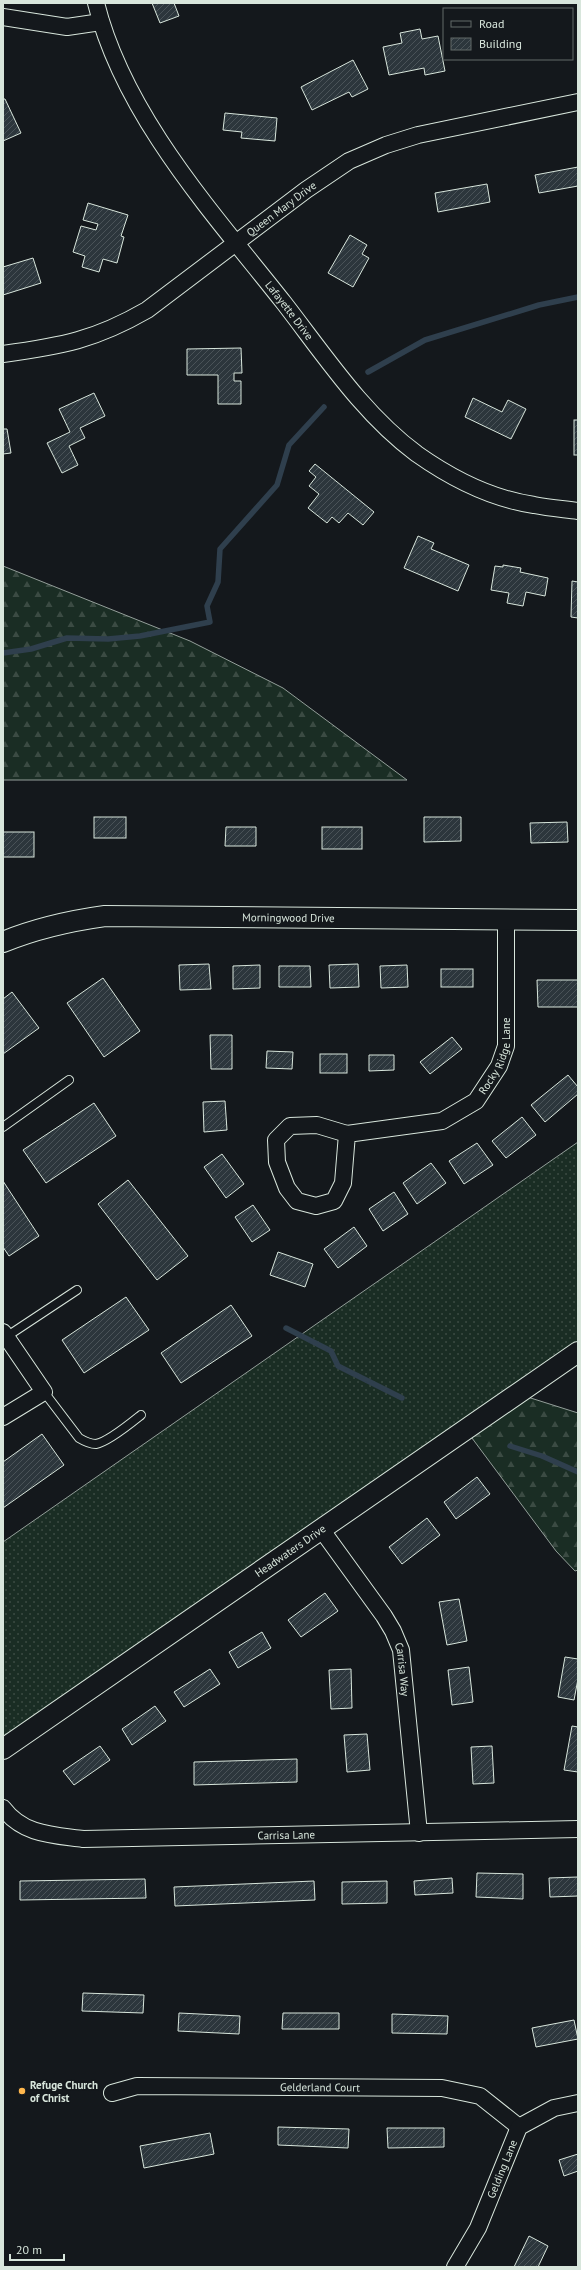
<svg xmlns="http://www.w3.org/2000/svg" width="581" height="2270" font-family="'PT Sans',sans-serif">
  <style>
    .grass { fill: url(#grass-dots); stroke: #939e99 }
    .forest { fill: url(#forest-firs); stroke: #939e99 }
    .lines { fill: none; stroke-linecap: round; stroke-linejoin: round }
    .stream { stroke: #2f3f4d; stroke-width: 5.5 }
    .building { fill: url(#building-hatch); stroke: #d8e6dc }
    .service-casing { stroke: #d8e6dc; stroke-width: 10 }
    .minor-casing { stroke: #d8e6dc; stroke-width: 18 }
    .tertiary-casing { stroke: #d8e6dc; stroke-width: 22 }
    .service { stroke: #14181c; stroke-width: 8 }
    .minor { stroke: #14181c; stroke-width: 16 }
    .tertiary { stroke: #14181c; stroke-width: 20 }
    .poi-dot { fill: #ffb74d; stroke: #14181c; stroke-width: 1.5 }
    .labels { text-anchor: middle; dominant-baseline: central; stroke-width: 3; stroke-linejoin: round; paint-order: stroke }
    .street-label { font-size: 11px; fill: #d8e6dc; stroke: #14181c }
    .poi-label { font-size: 11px; font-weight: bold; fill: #d8e6dc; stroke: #14181c; text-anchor: start }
  </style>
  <defs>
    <pattern id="grass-dots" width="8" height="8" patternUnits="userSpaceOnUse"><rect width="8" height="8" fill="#1a2d24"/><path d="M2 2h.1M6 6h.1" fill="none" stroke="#3b4b43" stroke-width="1.8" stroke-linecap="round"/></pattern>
    <pattern id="forest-firs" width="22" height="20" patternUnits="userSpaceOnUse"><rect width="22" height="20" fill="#1a2d24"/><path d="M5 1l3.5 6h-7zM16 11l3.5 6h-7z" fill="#3b4b43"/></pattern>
    <pattern id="building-hatch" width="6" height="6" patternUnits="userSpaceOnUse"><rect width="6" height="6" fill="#2c363c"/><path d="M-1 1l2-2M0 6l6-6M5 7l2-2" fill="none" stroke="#4a5358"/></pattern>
  </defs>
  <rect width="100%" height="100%" fill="#14181c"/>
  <!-- grass -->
  <polygon class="grass" points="578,1142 578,1352 3,1749 3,1542"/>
  <!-- forest -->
  <g class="forest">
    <polygon points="3,566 190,641 283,688 407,780 3,780"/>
    <polygon points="518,1394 578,1413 578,1570 575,1571 556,1551 466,1430"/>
  </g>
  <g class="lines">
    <!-- stream -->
    <g class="stream">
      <polyline points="368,372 425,340 539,305 578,297"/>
      <polyline points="3,653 31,649 67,638 108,639 140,636 210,622 207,606 218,582 220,549 277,485 289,445 324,407"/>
      <polyline points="286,1328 331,1351 338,1366 402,1398"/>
      <polyline points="510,1446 542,1456 578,1472"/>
    </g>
  </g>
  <!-- building -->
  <g class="building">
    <polygon points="152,3 174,3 179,16 160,23"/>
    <polygon points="420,29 422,39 438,36 445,71 425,75 424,68 389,75 383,47 402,43 400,33"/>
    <polygon points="353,60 368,89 352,97 349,92 312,110 301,87"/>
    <polygon points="3,99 5,99 21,133 3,141"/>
    <polygon points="225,113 277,118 275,141 241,138 242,132 223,130"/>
    <polygon points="578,167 578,186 539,193 535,175"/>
    <polygon points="487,184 490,202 438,212 435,193"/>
    <polygon points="88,203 128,215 121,236 124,237 117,263 103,259 99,272 82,267 85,256 73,252 81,226 96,230 98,224 83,220"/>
    <polygon points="350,235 367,245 362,254 369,258 353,287 328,273"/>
    <polygon points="33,258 41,283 3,295 3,267"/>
    <polygon points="241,348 242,373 234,373 234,381 241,381 241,404 218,404 218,375 187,375 187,349"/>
    <polygon points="94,393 105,416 80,428 85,438 69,446 78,465 62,473 47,443 70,432 59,409"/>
    <polygon points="473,398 502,412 508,400 526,409 511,439 465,417"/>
    <rect x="574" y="420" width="4" height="35"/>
    <polygon points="3,429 7,429 11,453 3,454"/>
    <polygon points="315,464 374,512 363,525 348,513 339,523 332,517 327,523 308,508 319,494 309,486 316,477 309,471"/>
    <polygon points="418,536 434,543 431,549 469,565 458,591 404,568"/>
    <polygon points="503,565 521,568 520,572 548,578 545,596 526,592 523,606 507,603 509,593 491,590 495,566 503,567"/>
    <polygon points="572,581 578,582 578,618 571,617"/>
    <rect x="94" y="817" width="32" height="21"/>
    <polygon points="424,817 461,817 461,841 424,842"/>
    <polygon points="567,822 568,842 531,843 530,823"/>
    <polygon points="226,827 256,827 256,846 225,846"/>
    <rect x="322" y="827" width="40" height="22"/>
    <rect x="3" y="832" width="31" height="25"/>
    <polygon points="209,964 211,989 180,990 179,965"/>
    <polygon points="358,964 359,987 330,988 329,965"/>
    <polygon points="260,965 260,988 233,989 233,966"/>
    <polygon points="407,965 408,987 381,988 380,966"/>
    <polygon points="279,966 310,966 311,987 279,987"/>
    <rect x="441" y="969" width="32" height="18"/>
    <polygon points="103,978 140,1031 104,1057 67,1003"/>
    <polygon points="537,980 578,980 578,1007 538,1007"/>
    <polygon points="12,992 39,1028 3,1054 3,999"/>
    <polygon points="210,1035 232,1035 232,1069 211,1069"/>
    <polygon points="452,1037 462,1049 430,1074 420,1062"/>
    <polygon points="267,1051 293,1052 292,1069 266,1068"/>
    <rect x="320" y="1054" width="27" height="19"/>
    <polygon points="369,1055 394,1055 394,1070 369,1071"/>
    <polygon points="568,1075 578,1087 578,1094 545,1122 531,1105"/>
    <polygon points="225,1101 227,1130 204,1132 203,1102"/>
    <polygon points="94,1103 116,1136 46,1183 23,1150"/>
    <polygon points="522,1117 536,1135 506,1158 492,1141"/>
    <polygon points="477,1143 493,1165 464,1184 449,1161"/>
    <polygon points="222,1154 244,1184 226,1198 204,1167"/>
    <polygon points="431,1163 446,1183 417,1204 403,1183"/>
    <polygon points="128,1180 188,1256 157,1280 98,1204"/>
    <polygon points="3,1181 39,1236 9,1256 3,1247"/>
    <polygon points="394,1192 408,1214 383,1231 369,1209"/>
    <polygon points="253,1205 270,1230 252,1242 235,1217"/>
    <polygon points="354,1227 367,1246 338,1268 324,1249"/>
    <polygon points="278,1252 313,1264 305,1287 270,1275"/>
    <polygon points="126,1297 149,1330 84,1373 62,1340"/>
    <polygon points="231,1305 252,1336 181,1383 161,1353"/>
    <polygon points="42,1434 64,1465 3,1508 3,1462"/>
    <polygon points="477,1477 490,1494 456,1519 444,1502"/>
    <polygon points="427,1518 440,1535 402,1564 389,1547"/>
    <polygon points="325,1593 338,1611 301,1637 288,1620"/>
    <polygon points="459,1599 467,1641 447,1645 439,1602"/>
    <polygon points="262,1632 271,1648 238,1668 229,1652"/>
    <polygon points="565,1657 578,1659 578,1679 574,1700 558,1697"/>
    <polygon points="469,1667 473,1702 452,1705 448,1670"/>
    <polygon points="210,1669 220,1684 184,1707 174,1692"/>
    <polygon points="351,1669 352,1708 331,1709 329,1670"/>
    <polygon points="155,1706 166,1721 132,1745 122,1729"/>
    <polygon points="572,1726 578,1727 578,1772 564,1770"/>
    <polygon points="367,1734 370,1770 347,1772 344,1735"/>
    <polygon points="100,1746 110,1760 74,1785 63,1771"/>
    <polygon points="492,1746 494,1783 473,1784 471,1747"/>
    <polygon points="297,1759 297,1782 194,1785 194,1762"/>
    <polygon points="477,1873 523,1874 523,1899 476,1897"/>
    <polygon points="578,1877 578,1896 550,1897 549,1878"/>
    <polygon points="452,1878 453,1893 415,1895 414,1881"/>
    <polygon points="145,1879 146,1898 20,1900 20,1881"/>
    <polygon points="314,1881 315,1900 175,1906 174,1887"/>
    <polygon points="387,1881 387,1903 342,1904 342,1882"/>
    <polygon points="83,1993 144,1995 143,2013 82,2011"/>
    <polygon points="179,2013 240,2016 239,2034 178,2031"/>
    <polygon points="283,2013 339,2013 339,2029 282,2029"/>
    <polygon points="392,2014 448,2016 447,2034 392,2033"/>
    <polygon points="574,2020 578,2039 536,2047 532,2028"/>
    <polygon points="278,2127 349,2129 348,2148 278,2145"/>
    <polygon points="387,2128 444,2128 444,2147 388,2148"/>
    <polygon points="210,2133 214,2154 144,2168 140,2146"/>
    <polygon points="578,2154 578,2171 564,2176 559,2160"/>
    <polygon points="529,2236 548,2246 538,2267 514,2267"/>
  </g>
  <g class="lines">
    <defs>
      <g id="service">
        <polyline points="3,1127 69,1080"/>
        <polyline points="6,1337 77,1290"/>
        <path d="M 44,1392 L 79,1438 C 84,1441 90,1444 96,1444 C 108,1442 131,1423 141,1415"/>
      </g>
      <g id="minor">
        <path id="s1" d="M 96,3 C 124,116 213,213 284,303 C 325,356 363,414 417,454 C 451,478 493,499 534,505 C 549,508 563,509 578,511"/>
        <polyline points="3,17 67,27 101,22"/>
        <path id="s2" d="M 3,354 C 62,346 95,340 147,310 L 306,190 L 349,161 L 386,145 L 418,135 L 578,102"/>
        <path id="s3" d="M 347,1134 L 343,1183 L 334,1201 L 316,1206 L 297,1201 L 287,1188 L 277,1162 L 276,1140 L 290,1126 L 317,1125 L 347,1134 L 442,1121 L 476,1101 L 499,1066 L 506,1046 L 506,920"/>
        <polyline points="3,1332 44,1392 3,1417"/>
        <path id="s4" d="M 321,1529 L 384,1616 L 393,1631 L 401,1650 L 419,1833"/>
        <path id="s5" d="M 3,1808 C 23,1835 53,1835 83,1839 L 578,1829"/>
        <path id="s6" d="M 112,2093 L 137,2086 L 442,2088 L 480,2096 L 519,2127"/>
        <path id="s7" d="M 455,2267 L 478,2228 L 519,2127 L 554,2108 L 578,2103"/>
      </g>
      <g id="tertiary">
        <path id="s8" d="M 3,942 C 37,928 69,921 105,916 L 578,920"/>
        <path id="s9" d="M 3,1749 L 578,1352"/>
      </g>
    </defs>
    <!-- service casing -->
    <use href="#service" class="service-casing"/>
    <!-- minor casing -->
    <use href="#minor" class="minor-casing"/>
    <!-- tertiary casing -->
    <use href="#tertiary" class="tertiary-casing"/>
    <!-- service -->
    <use href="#service" class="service"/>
    <!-- minor -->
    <use href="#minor" class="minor"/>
    <!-- tertiary -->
    <use href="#tertiary" class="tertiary"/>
  </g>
  <!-- markers -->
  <circle class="poi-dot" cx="22" cy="2091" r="4"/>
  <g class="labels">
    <!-- street labels -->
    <g class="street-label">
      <text stroke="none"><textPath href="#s2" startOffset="320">Queen Mary Drive</textPath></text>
      <text stroke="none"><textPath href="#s1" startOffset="366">Lafayette Drive</textPath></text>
      <text stroke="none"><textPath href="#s8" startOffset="289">Morningwood Drive</textPath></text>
      <text stroke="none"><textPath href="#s3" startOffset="438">Rocky Ridge Lane</textPath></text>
      <text stroke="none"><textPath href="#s9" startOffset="349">Headwaters Drive</textPath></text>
      <text stroke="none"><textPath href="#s4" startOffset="165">Carrisa Way</textPath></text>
      <text stroke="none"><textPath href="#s5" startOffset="292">Carrisa Lane</textPath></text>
      <text stroke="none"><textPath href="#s6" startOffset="209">Gelderland Court</textPath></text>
      <text stroke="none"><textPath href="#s7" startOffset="109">Gelding Lane</textPath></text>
    </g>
    <!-- poi labels -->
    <g class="poi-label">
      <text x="30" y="2085">Refuge Church<tspan x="30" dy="13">of Christ</tspan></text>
    </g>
  </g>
  <!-- border -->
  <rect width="581" height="2270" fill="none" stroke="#d8e6dc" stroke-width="8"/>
  <!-- legend -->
  <rect x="443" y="8" width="130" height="52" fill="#14181c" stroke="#626a69"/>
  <rect x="451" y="21" width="20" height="6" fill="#14181c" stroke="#626a69"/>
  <text x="479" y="28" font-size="12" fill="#d8e6dc">Road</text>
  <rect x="451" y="38" width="20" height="12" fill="url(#building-hatch)" stroke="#626a69"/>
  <text x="479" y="48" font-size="12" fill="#d8e6dc">Building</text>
  <!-- scale -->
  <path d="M10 2254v6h54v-6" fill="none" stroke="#d8e6dc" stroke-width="2"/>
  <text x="16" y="2254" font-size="12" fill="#d8e6dc" stroke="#14181c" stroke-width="3" paint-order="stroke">20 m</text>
</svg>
